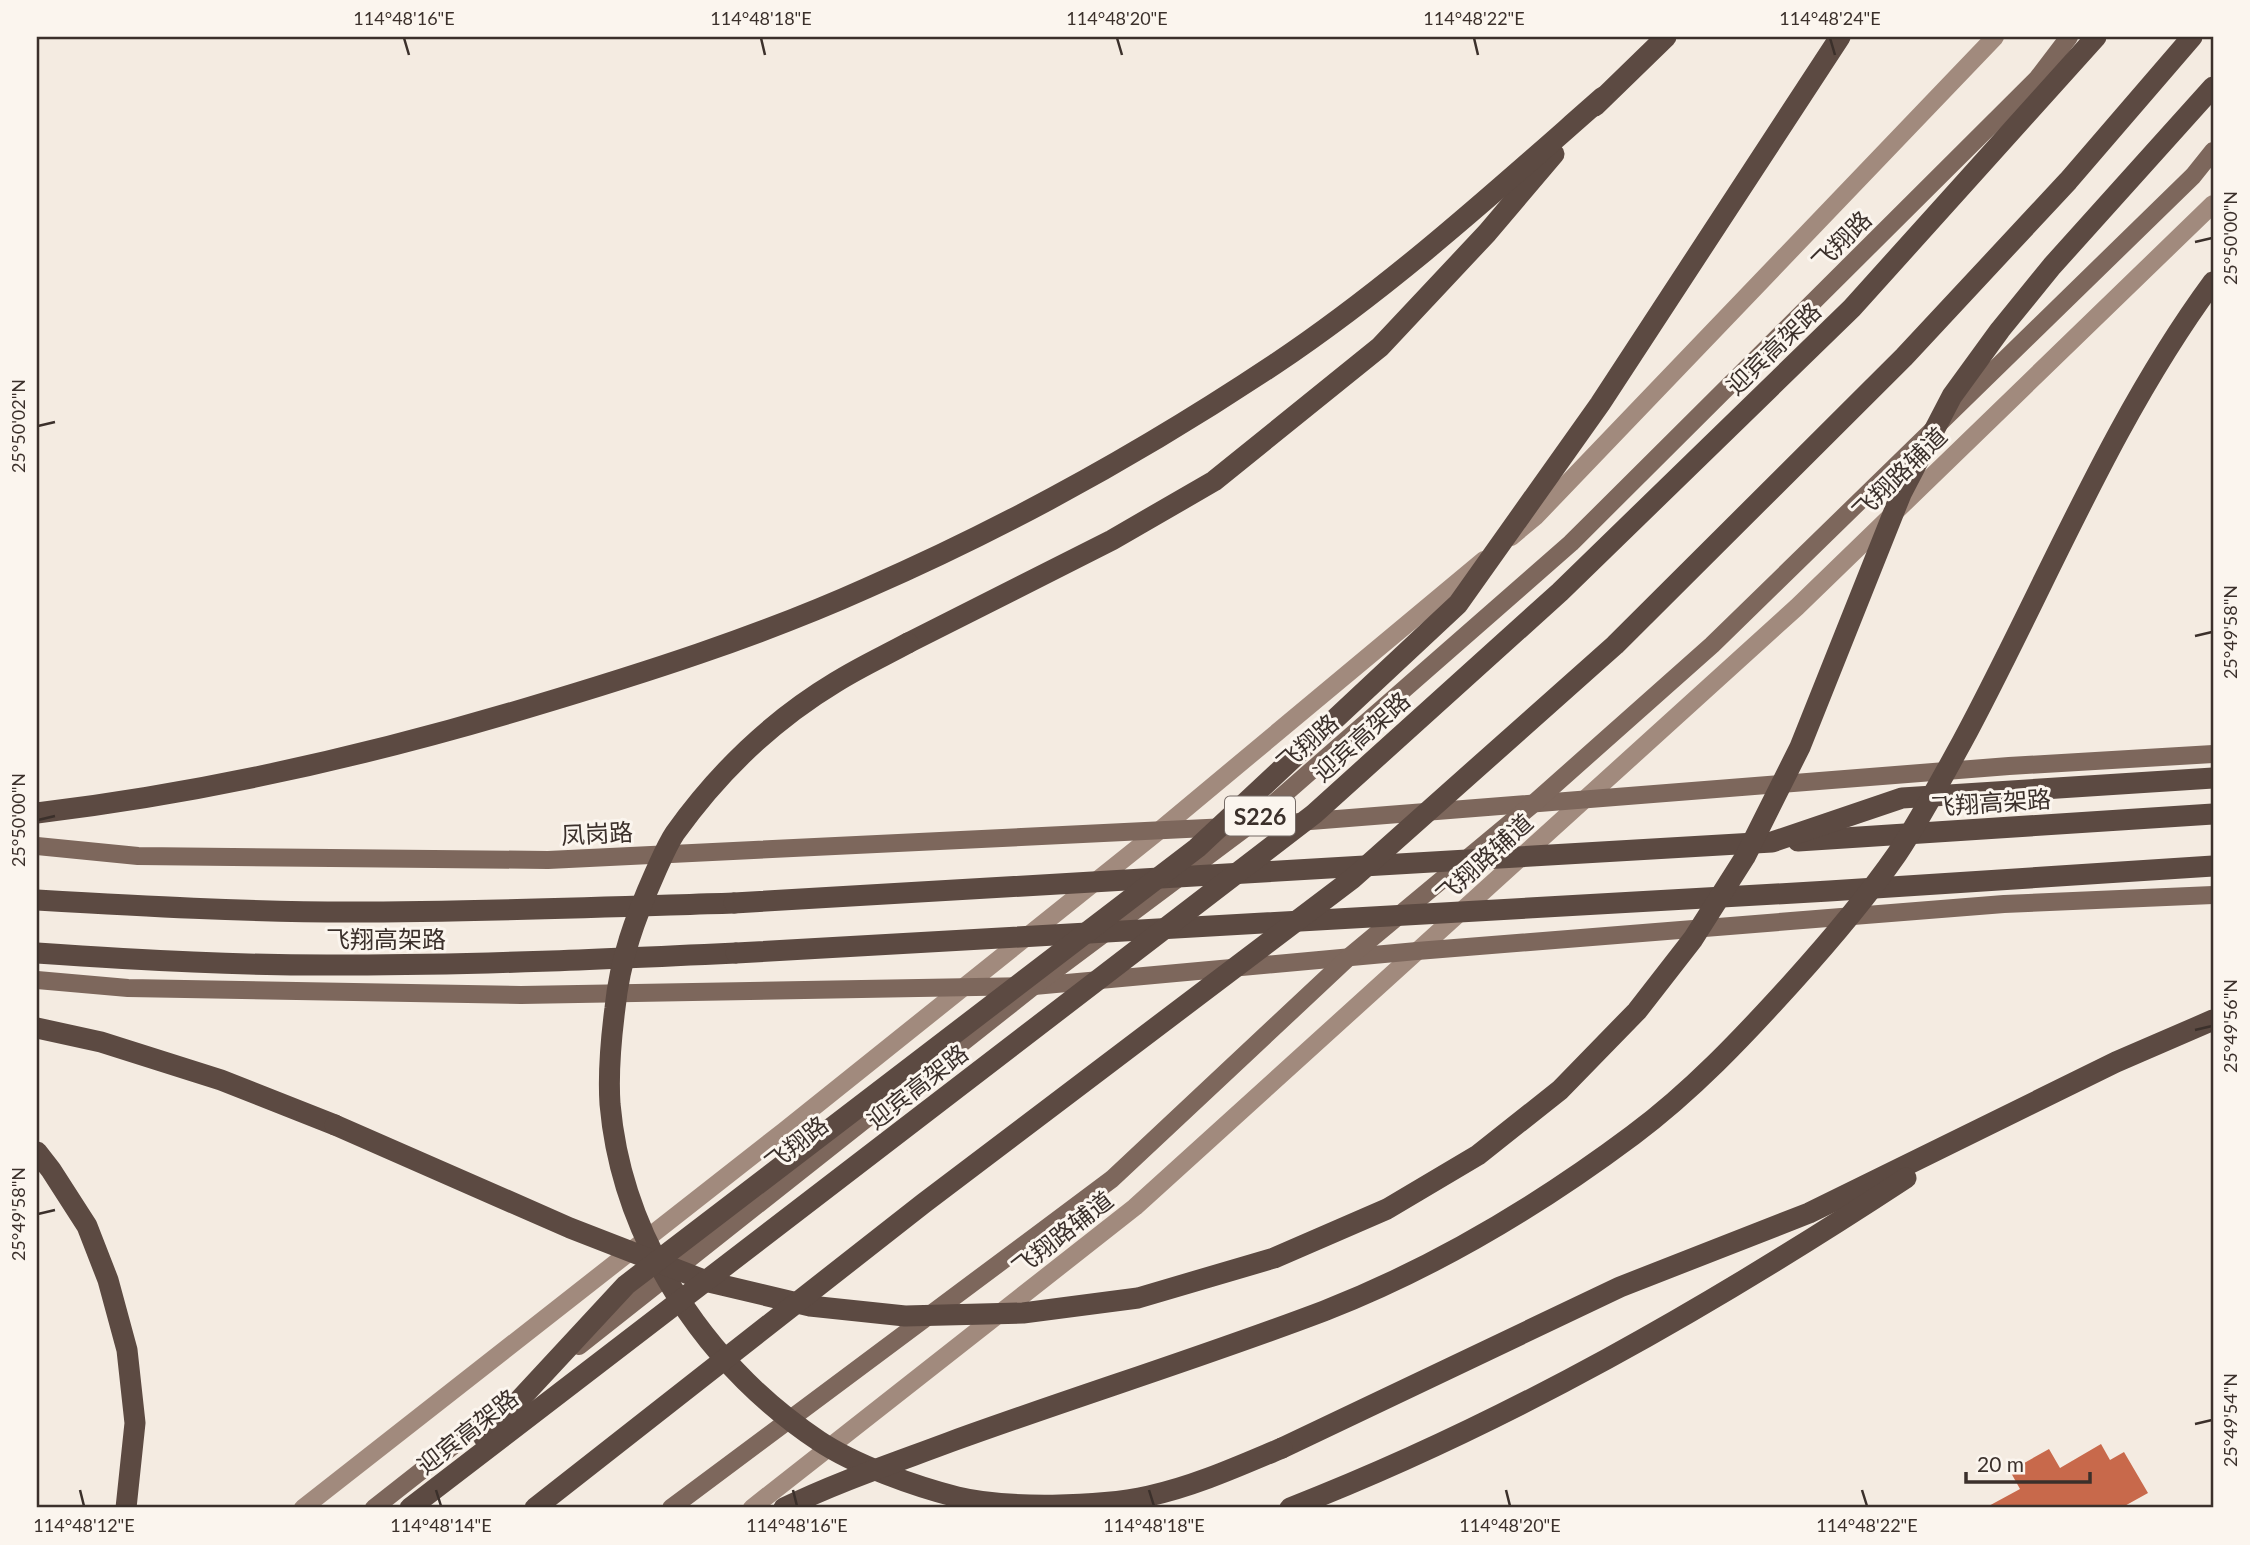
<svg xmlns="http://www.w3.org/2000/svg" width="2250" height="1545" font-family="Lato,'Noto Sans SC',sans-serif">
  <style>
    .building { fill: #c8694b }
    .lines { fill: none; stroke-linecap: round; stroke-linejoin: round }
    .secondary { stroke: #a18a7d; stroke-width: 18 }
    .primary { stroke: #7d675c; stroke-width: 18 }
    .highway { stroke: #5c4a42; stroke-width: 21 }
    .highway-bridge { stroke: #5c4a42; stroke-width: 21 }
    .ticks { fill: none; stroke: #3b302b; stroke-width: 2.5 }
    .labels { text-anchor: middle; dominant-baseline: central; stroke-width: 6; stroke-linejoin: round; paint-order: stroke }
    .shield { fill: #fbf5ee; stroke: #756b66; stroke-width: 2 }
    .shield-label { font-size: 23px; font-weight: bold; fill: #3b302b }
    .street-label { font-size: 24px; fill: #3b302b; stroke: #fbf5ee }
    .neatline { fill: none; stroke: #3b302b; stroke-width: 2.5 }
    .ticks-label { font-size: 18px; text-anchor: middle; fill: #3b302b }
  </style>
  <rect width="100%" height="100%" fill="#f4ebe1"/>
  <!-- building -->
  <polygon class="building" points="2101,1444 2110,1460 2124,1452 2148,1493 2121,1508 1985,1508 2020,1489 2010,1471 2049,1449 2060,1468"/>
  <g class="lines">
    <!-- secondary -->
    <g class="secondary">
      <polyline points="1511,537 1536,516 1995,37"/>
      <polyline points="303,1508 784,1131 1160,830 1484,560"/>
      <polyline points="752,1508 1135,1207 1797,607 2213,204"/>
    </g>
    <!-- primary -->
    <g class="primary">
      <polyline points="37,846 138,856 548,860 1248,826 2009,766 2213,754"/>
      <polyline points="37,980 128,988 521,995 1034,986 1417,951 2004,904 2213,895"/>
      <polyline points="579,1346 1034,986 1248,826 1571,543 2037,79 2069,37"/>
      <polyline points="374,1508 505,1405"/>
      <polyline points="671,1508 1112,1179 1349,957 1533,804 1712,645 2193,176 2213,151"/>
    </g>
    <!-- highway -->
    <g class="highway">
      <polyline points="1595,106 1666,37"/>
      <polyline points="908,643 1112,540 1214,481 1380,347 1487,233 1554,154"/>
      <path d="M 37,813 C 203,793 367,756 527,708 C 641,674 758,637 867,588 C 1009,526 1146,450 1275,364 C 1393,285 1497,190 1603,97"/>
      <path d="M 37,900 C 141,906 246,912 350,912 C 478,912 606,907 734,903"/>
      <path d="M 37,953 C 141,960 245,966 349,965 C 478,965 607,959 736,953"/>
      <polyline points="37,1028 101,1042 221,1080 335,1125"/>
      <polyline points="37,1152 51,1170 87,1226 108,1280 127,1350 135,1423 126,1508"/>
      <polyline points="1282,1448 1620,1287 1809,1213 2116,1062 2213,1020"/>
      <path d="M 1290,1508 C 1508,1423 1711,1306 1906,1178"/>
    </g>
    <!-- highway-bridge -->
    <g class="highway-bridge">
      <path d="M 908,643 C 884,656 860,667 836,682 C 773,720 718,773 675,833 C 667,845 661,860 655,873 C 635,918 620,959 615,1008 C 611,1039 608,1073 610,1104 C 622,1241 707,1366 819,1441 C 855,1465 914,1486 957,1497 C 1006,1509 1099,1507 1149,1496 C 1195,1486 1239,1466 1282,1448"/>
      <polyline points="1798,841 2213,814"/>
      <polyline points="734,903 1772,842 1902,798 2213,778"/>
      <polyline points="736,953 1829,891 2213,866"/>
      <polyline points="335,1125 570,1228 709,1282 810,1306 905,1316 1023,1313 1138,1298 1274,1258 1387,1209 1478,1155 1560,1090 1637,1011 1693,939 1745,857 1800,747 1901,494 1952,396 2000,330 2052,266 2213,87"/>
      <polyline points="484,1438 626,1285 1197,848 1458,604 1600,404 1840,37"/>
      <polyline points="410,1508 1314,814 1560,592 1852,308 2096,37"/>
      <polyline points="535,1508 924,1203 1352,879 1615,645 1904,357 2068,181 2192,37"/>
      <path d="M 784,1508 C 837,1482 894,1463 950,1442 C 1074,1397 1200,1358 1324,1311 C 1434,1268 1538,1206 1633,1135 C 1692,1091 1742,1038 1791,984 C 1828,943 1865,900 1897,854 C 1921,818 1941,780 1962,742 C 2044,590 2111,420 2213,282"/>
    </g>
  </g>
  <!-- ticks -->
  <path class="ticks" d="M 404,38 L 409,55M 761,38 L 765,55M 1117,38 L 1122,55M 1474,38 L 1478,55M 1830,38 L 1835,55M 2195,242 L 2212,238M 38,426 L 55,422M 2195,636 L 2212,632M 38,820 L 55,816M 2195,1030 L 2212,1026M 38,1214 L 55,1210M 2195,1424 L 2212,1420M 80,1490 L 84,1506M 436,1490 L 441,1506M 793,1490 L 797,1506M 1149,1490 L 1154,1506M 1506,1490 L 1510,1506M 1862,1490 L 1867,1506"/>
  <g class="labels">
    <!-- shield labels -->
    <rect class="shield" x="1225" y="796.5" width="70" height="39" rx="5"/>
    <g class="shield-label">
      <text x="1260" y="816">S226</text>
    </g>
    <!-- street labels -->
    <g class="street-label">
      <text transform="translate(1841 240) rotate(-45)">飞翔路</text>
      <text transform="translate(1773 348) rotate(-44)">迎宾高架路</text>
      <text transform="translate(1899 473) rotate(-44)">飞翔路辅道</text>
      <text transform="translate(1361 736) rotate(-42)">迎宾高架路</text>
      <text transform="translate(1307 742) rotate(-41)">飞翔路</text>
      <text transform="translate(1991 802) rotate(-4)">飞翔高架路</text>
      <text transform="translate(597 833) rotate(-3)">凤岗路</text>
      <text transform="translate(1484 858) rotate(-42)">飞翔路辅道</text>
      <text x="386" y="938">飞翔高架路</text>
      <text transform="translate(917 1086) rotate(-38)">迎宾高架路</text>
      <text transform="translate(796 1143) rotate(-38)">飞翔路</text>
      <text transform="translate(1062 1233) rotate(-38)">飞翔路辅道</text>
      <text transform="translate(467 1431) rotate(-38)">迎宾高架路</text>
    </g>
  </g>
  <!-- border -->
  <rect width="2250" height="1545" fill="none" stroke="#fbf5ee" stroke-width="77"/>
  <!-- scale -->
  <path d="M1966 1472v10h124v-10" fill="none" stroke="#3b302b" stroke-width="3.5"/>
  <text x="1977" y="1472" font-size="21" fill="#3b302b" stroke="#fbf5ee" stroke-width="5" paint-order="stroke">20 m</text>
  <rect x="38" y="38" width="2174" height="1468" class="neatline"/>
  <g class="ticks-label">
    <text x="404" y="25">114°48'16"E</text>
    <text x="761" y="25">114°48'18"E</text>
    <text x="1117" y="25">114°48'20"E</text>
    <text x="1474" y="25">114°48'22"E</text>
    <text x="1830" y="25">114°48'24"E</text>
    <text transform="translate(2231 238) rotate(-90)" y="6">25°50'00"N</text>
    <text transform="translate(19 426) rotate(-90)" y="6">25°50'02"N</text>
    <text transform="translate(2231 632) rotate(-90)" y="6">25°49'58"N</text>
    <text transform="translate(19 820) rotate(-90)" y="6">25°50'00"N</text>
    <text transform="translate(2231 1026) rotate(-90)" y="6">25°49'56"N</text>
    <text transform="translate(19 1214) rotate(-90)" y="6">25°49'58"N</text>
    <text transform="translate(2231 1420) rotate(-90)" y="6">25°49'54"N</text>
    <text x="84" y="1532">114°48'12"E</text>
    <text x="441" y="1532">114°48'14"E</text>
    <text x="797" y="1532">114°48'16"E</text>
    <text x="1154" y="1532">114°48'18"E</text>
    <text x="1510" y="1532">114°48'20"E</text>
    <text x="1867" y="1532">114°48'22"E</text>
  </g>
</svg>
